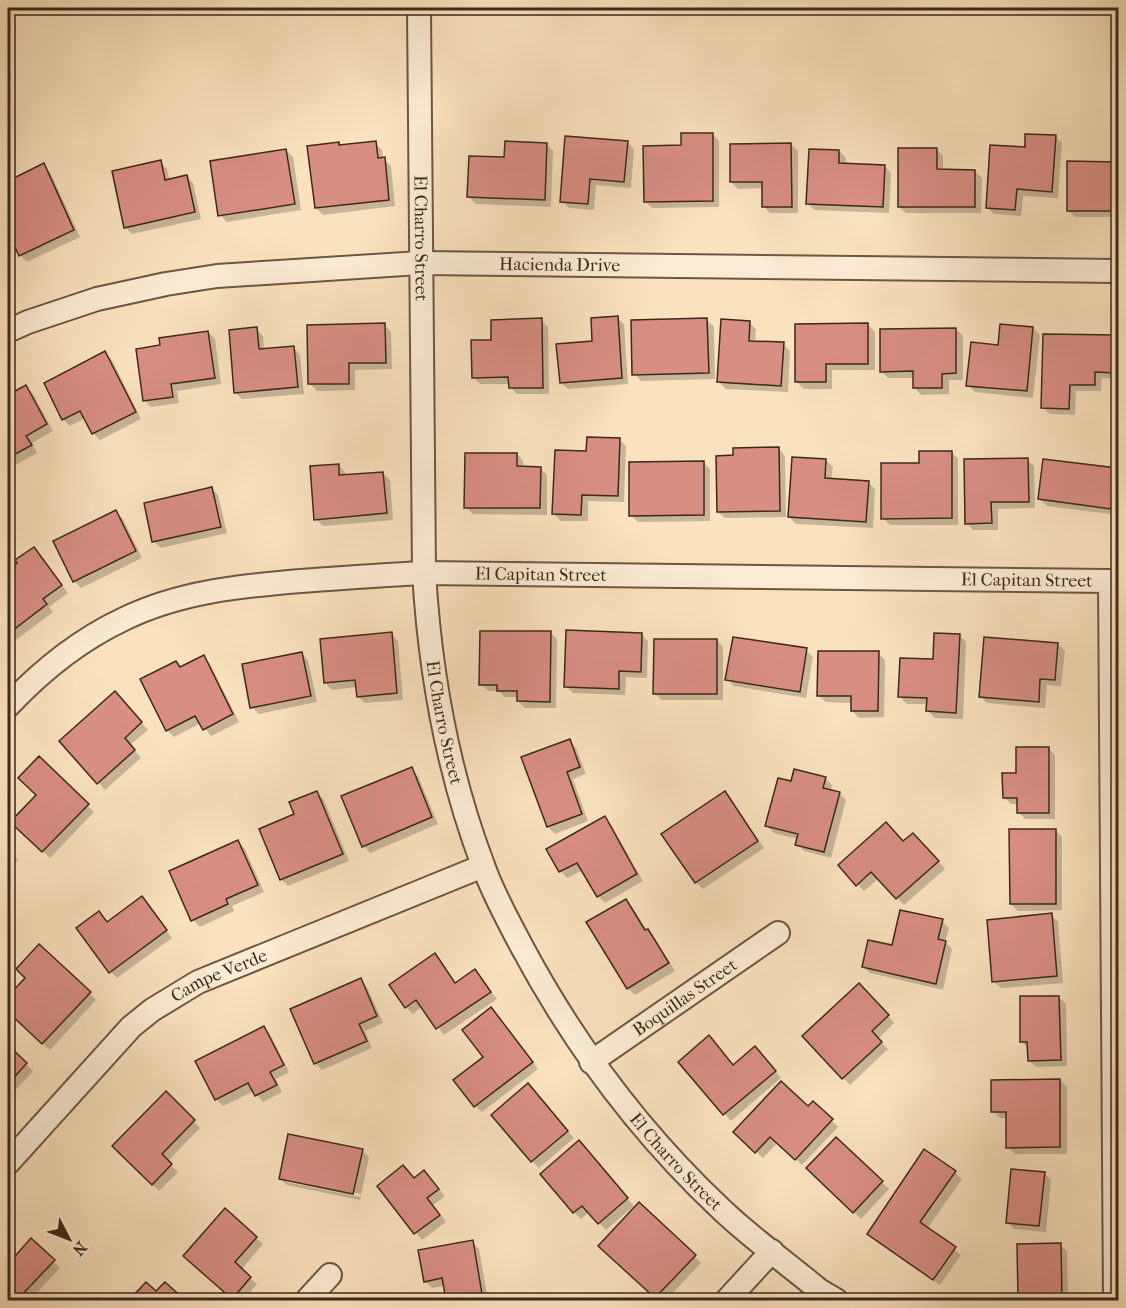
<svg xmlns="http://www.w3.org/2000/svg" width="1126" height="1308" font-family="'IM FELL French Canon',serif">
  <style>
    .shadow { fill: #0003; fill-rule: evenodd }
    .building { fill: #d98e84; stroke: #3c2917; stroke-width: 1.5 }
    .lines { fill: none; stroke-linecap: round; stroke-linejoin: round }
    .street-casing { stroke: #6c5741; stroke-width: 26 }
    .street { stroke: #fcecd5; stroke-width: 22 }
    .labels { text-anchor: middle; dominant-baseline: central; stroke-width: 4.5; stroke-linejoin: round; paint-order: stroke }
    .street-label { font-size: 18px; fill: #3c2917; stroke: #fcecd5 }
  </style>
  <rect width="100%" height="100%" fill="#fae2be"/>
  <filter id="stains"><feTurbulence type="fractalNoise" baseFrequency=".00333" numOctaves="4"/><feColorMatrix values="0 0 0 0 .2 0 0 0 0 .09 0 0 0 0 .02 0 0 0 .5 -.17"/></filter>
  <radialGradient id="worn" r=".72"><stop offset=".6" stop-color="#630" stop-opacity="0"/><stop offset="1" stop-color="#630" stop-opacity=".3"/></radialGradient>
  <!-- shadow -->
  <g class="shadow">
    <polygon points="712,134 719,141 719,207 652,208 645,201 683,147"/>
    <polygon points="1055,137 1062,143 1058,198 1023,196 1021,216 994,214 987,207 1026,149"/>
    <polygon points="627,142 634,149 631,188 596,185 594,210 569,208 562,201"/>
    <polygon points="375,143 382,150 383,159 391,166 395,206 323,215 316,208 339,144 341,146"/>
    <polygon points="546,144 553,151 551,207 476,204 469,197 505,158"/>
    <polygon points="791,144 798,151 798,213 770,213 763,206 763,188 738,189 731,182"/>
    <polygon points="936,149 943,156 943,171 975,171 982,178 981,213 906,213 899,207"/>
    <polygon points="286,150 293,157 301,210 227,222 220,215"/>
    <polygon points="839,151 846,158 845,165 884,166 891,173 889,213 814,210 808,203"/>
    <polygon points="160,162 167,169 170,181 186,177 193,183 201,219 132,234 126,228"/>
    <polygon points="1069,163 1118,163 1118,217 1075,217 1068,210"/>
    <polygon points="43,165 50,172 80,237 27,262 20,255 8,228 8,207 9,206 8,182"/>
    <polygon points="617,318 624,324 628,384 568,389 561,383"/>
    <polygon points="541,320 548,327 549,394 517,394 510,387 510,384 480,384 473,377 493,342"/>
    <polygon points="707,320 714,327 715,379 641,381 634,374"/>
    <polygon points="749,322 756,329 755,342 783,344 790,351 788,392 726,389 719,382"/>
    <polygon points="384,325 391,332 392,369 355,370 355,390 317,391 310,384"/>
    <polygon points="868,325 875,332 875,370 832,370 832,389 804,389 797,382"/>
    <polygon points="1033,328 1040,335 1033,398 975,392 968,385 1000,346"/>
    <polygon points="256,329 263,336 264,350 294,348 300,355 304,394 242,399 235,392"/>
    <polygon points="956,329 963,336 963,380 949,380 949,394 921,395 915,388 915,378 888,378 881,371"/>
    <polygon points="208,332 215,339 221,384 177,391 179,403 151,407 144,400 162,347"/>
    <polygon points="1117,336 1118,379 1102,378 1101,391 1076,391 1075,415 1050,414 1043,408"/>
    <polygon points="105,353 112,360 141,419 100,440 93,433 85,418 70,426 63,419"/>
    <polygon points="26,387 33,394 53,431 32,443 37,453 8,469 8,397"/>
    <polygon points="619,439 626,446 624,502 588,501 588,521 561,521 554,514 588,452"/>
    <polygon points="779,449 785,456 786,517 725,518 718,512 735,457"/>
    <polygon points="951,452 958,459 958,525 890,525 883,518 920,464"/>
    <polygon points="517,454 523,461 523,468 540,468 547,475 547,515 473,514 466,507"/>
    <polygon points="826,460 833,467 831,480 868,482 875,489 873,528 796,524 789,517"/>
    <polygon points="1027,460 1034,466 1035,508 998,509 998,530 973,530 967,523"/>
    <polygon points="703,462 710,469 710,521 638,522 631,515"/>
    <polygon points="338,465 345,472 345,476 383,473 390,480 393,520 323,526 316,519"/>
    <polygon points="1116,470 1118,472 1118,515 1047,506 1040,499"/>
    <polygon points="211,488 218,495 227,533 161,548 154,542 145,504"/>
    <polygon points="116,512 123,519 142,558 81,588 74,581"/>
    <polygon points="40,556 68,593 49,607 53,612 12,643 8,638 8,571 19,563"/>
    <polygon points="550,632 557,639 556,708 525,708 518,701 519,697 505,697 499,691 488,691 481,684"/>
    <polygon points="391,634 398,641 403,700 365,703 358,696 357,687 332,690 325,683"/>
    <polygon points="641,634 648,641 647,678 626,677 625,695 573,693 566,686"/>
    <polygon points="959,635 966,642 963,719 935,718 928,711 928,704 907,704 900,697"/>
    <polygon points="717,640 723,647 723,700 661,700 655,693"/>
    <polygon points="1058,644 1065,651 1061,686 1047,685 1045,708 987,703 980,696"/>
    <polygon points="806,650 813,657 806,698 734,686 727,679"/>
    <polygon points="301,653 308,660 317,702 259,714 252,707"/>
    <polygon points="878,653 885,660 884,717 859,718 852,711 852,703 826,702 819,696"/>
    <polygon points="204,657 210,664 239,722 211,736 201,723 174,737 167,730 176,663 181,668"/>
    <polygon points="122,700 148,730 130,745 141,758 105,790 61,741"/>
    <polygon points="570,741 576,748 586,774 573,779 588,821 555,834 548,827"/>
    <polygon points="1048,748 1055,755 1055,819 1025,819 1018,812 1019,804 1011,804 1004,797 1018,774"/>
    <polygon points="39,758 94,812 50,858 12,822 38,795"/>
    <polygon points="411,769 418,776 438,824 370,853 364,846"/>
    <polygon points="825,778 832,785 831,791 839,793 846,800 831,858 804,851 797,844 798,839 774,833 767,826 792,783"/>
    <polygon points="317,793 324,800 349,861 288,886 281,879 296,815"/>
    <polygon points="725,793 731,800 764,848 703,889 696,882"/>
    <polygon points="604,817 611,824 643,881 605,903 598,896 583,870 567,878 561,871 548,849"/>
    <polygon points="1055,830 1062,837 1062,910 1018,911 1011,904"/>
    <polygon points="920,841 945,869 904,905 879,878 864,891 840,865 904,843"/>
    <polygon points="238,842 245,849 264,892 232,906 234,911 200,927 193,920"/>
    <polygon points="8,849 18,860 8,871"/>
    <polygon points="625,901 632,907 647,931 654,938 675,971 635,995 628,988"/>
    <polygon points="148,905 172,938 117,978 111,972 108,923"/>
    <polygon points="1051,915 1058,922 1063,983 1001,988 994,982"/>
    <polygon points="942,921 949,928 945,942 952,949 943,990 870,973 864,967 893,947"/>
    <polygon points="435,955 456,984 475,971 497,999 444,1035 423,1006 413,1014 406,1007"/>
    <polygon points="27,978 89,993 96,1000 50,1050 8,1011 8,999"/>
    <polygon points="360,980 367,987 383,1023 365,1031 372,1048 322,1070 315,1063"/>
    <polygon points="859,985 894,1023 878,1039 888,1049 850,1085 804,1037"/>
    <polygon points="1059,997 1066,1004 1067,1066 1036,1067 1029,1060 1029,1049 1022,1042"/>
    <polygon points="498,1016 538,1069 482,1112 475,1106 485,1058"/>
    <polygon points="263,1027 270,1034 289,1072 276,1079 282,1092 263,1102 254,1091 223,1106 216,1099 197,1062"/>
    <polygon points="716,1044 734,1066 762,1055 781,1078 731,1121 680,1062"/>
    <polygon points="8,1047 33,1071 8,1098"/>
    <polygon points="1060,1080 1067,1087 1067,1154 1015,1154 1008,1147 1007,1118 1000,1118 993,1111"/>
    <polygon points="535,1092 574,1138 539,1168 532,1161"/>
    <polygon points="166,1093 200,1128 167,1162 178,1172 159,1191 114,1146"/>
    <polygon points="813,1103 838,1127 802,1165 778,1142 763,1158 736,1132 808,1108"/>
    <polygon points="836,1139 889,1189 861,1219 808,1168"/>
    <polygon points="586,1149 634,1206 606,1230 589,1212 581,1219 574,1212"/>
    <path d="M 362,1151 L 369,1157 L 360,1200 L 287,1185 L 280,1179 ZM 286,1179 L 361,1194 L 360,1197 L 286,1182 Z"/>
    <polygon points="424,1172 445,1196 433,1205 446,1222 422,1240 379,1186 414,1179"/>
    <polygon points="955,1172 962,1179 927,1229 961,1255 940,1285 875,1240 869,1234"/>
    <polygon points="1044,1173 1051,1180 1046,1232 1014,1229 1007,1222"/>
    <polygon points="639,1204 701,1263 666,1300 658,1300 600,1246"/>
    <polygon points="256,1238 263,1244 241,1270 257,1284 243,1300 235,1300 192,1263"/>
    <polygon points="31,1241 60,1268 30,1300 8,1300 8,1266"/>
    <polygon points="472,1242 479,1249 488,1300 448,1300 445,1286 432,1288 425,1281"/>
    <polygon points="1060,1245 1067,1251 1068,1300 1019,1300 1018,1246"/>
    <polygon points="146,1284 156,1293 165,1284 183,1300 131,1300"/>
  </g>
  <!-- building -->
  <g class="building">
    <polygon points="681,133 713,133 713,201 644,202 643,146 681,145"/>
    <polygon points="1025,134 1056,135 1052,192 1017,189 1015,210 986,208 990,145 1025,147"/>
    <polygon points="565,136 628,141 624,182 590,179 588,204 560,202"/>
    <polygon points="376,141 378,158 385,157 389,200 315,208 307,146 339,142 339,145"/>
    <polygon points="505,141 547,143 545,200 467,197 469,156 504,157"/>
    <polygon points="791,143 792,207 762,207 762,182 730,182 730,144"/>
    <polygon points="898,148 937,148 937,169 975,170 975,207 898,207"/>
    <polygon points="286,149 295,204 218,216 210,161"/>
    <polygon points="809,149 839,150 839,163 885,165 883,207 806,204"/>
    <polygon points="161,160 165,180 187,175 195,212 124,228 112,171"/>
    <polygon points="1067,161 1118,162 1118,211 1067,211"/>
    <polygon points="44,163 74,230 19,256 8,231 8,181"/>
    <polygon points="618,316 622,378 560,383 556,344 592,341 591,318"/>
    <polygon points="542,318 543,388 509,388 508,377 472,378 471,340 491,340 491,320"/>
    <polygon points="707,318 709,373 632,375 631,320"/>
    <polygon points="721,319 750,321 749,341 784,342 781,386 717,382"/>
    <polygon points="385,323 386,363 349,363 349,384 308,384 307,325"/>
    <polygon points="868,323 868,364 826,364 826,382 795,382 795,324"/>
    <polygon points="1000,324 1033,327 1027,391 966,386 971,342 998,345"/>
    <polygon points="257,327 259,349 294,346 298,387 234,393 229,330"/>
    <polygon points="956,328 956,373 942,374 942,388 913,388 913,371 880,372 880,329"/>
    <polygon points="208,331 215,378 171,384 173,397 143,401 136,349 160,345 159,338"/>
    <polygon points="1043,334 1118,335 1117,373 1095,372 1095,385 1070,385 1069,409 1041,408"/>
    <polygon points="105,351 136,412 92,434 80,411 62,420 44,383"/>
    <polygon points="26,385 47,424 26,436 32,445 8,458 8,395"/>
    <polygon points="587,437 620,438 618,496 582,495 581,515 552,514 555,450 586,451"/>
    <polygon points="779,447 780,511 717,512 716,456 733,455 733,448"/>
    <polygon points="919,451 952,451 952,518 881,519 881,463 919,463"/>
    <polygon points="465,453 517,453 517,466 541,467 540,508 464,508"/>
    <polygon points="792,457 826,459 825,478 869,481 866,522 788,517"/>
    <polygon points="1028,458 1029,502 991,502 992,523 965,524 964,459"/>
    <polygon points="1043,459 1117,468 1111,509 1038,499"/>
    <polygon points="704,461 704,515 629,516 629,462"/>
    <polygon points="339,464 339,475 383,472 387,513 314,520 310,466"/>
    <polygon points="212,487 221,527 152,542 144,503"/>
    <polygon points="116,510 136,551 73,582 53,541"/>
    <polygon points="34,547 62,585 43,599 47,604 8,634 8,568 9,569 17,563 15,560"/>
    <polygon points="566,630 642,633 641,672 619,671 619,689 564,687"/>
    <polygon points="480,631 551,631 550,702 517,701 517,691 497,691 497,685 479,685"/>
    <polygon points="392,632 397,693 357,697 355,680 324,683 320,639"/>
    <polygon points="934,633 960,634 956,713 926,711 927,698 898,697 900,658 933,659"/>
    <polygon points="733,637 807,648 800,692 725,680"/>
    <polygon points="984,637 1058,643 1055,680 1040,679 1039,702 979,697"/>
    <polygon points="654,639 717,639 717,694 653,694"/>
    <polygon points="818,651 879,651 878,711 851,711 851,696 817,696"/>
    <polygon points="302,652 311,696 250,708 242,664"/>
    <polygon points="204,655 233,714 203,730 195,716 166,731 140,679 176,661 180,667"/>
    <polygon points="115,691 142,722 125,738 135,750 97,784 59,741"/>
    <polygon points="570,739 580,767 567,772 582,814 547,827 521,757"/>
    <polygon points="1016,747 1049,747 1049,813 1017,813 1017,798 1003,798 1002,773 1016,773"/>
    <polygon points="39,756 89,804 42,852 10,822 36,795 18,778"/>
    <polygon points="412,767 432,817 362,847 341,796"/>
    <polygon points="794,769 826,777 823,788 840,792 824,852 795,845 798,834 765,826 778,778 791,781"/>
    <polygon points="317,791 343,854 280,880 259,829 294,814 289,802"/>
    <polygon points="725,791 758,841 695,883 661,834"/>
    <polygon points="605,816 637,874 597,897 577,863 559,872 546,849"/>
    <polygon points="886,822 903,841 913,833 939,861 896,899 871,872 856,886 838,865"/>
    <polygon points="1009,829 1056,829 1056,904 1010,904"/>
    <polygon points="238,840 258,885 226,899 228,904 191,921 169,871"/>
    <polygon points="142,896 167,930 109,973 76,928 99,911 107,922"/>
    <polygon points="626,899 645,930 648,929 669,963 627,989 586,922"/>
    <polygon points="900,910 943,919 938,939 946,941 936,984 862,967 868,940 892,945"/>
    <polygon points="1052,913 1057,976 992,982 987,920"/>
    <polygon points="39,944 91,992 42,1044 8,1012 8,996 25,978 16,969"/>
    <polygon points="435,953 455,983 475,969 491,992 436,1029 416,1000 405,1008 389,985"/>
    <polygon points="361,978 377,1016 359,1024 367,1041 314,1064 290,1009"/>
    <polygon points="859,983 889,1015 872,1031 882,1042 842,1079 802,1036"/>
    <polygon points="1020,996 1059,996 1061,1060 1028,1061 1027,1042 1020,1042"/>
    <polygon points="491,1007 533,1062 474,1107 453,1080 483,1057 462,1030"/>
    <polygon points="264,1026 284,1065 270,1072 277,1085 255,1096 248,1083 215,1100 195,1061"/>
    <polygon points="709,1035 733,1065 755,1046 776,1071 723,1115 678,1062"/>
    <polygon points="8,1045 27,1063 8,1084"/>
    <polygon points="1060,1079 1060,1147 1006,1148 1006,1112 991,1112 991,1080"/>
    <polygon points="781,1081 808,1106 813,1101 833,1119 795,1160 770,1137 755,1153 733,1132"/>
    <polygon points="528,1083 568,1131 531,1162 491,1115"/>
    <polygon points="166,1091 195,1120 162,1154 172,1164 152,1185 112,1146"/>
    <polygon points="288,1134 363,1149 353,1194 279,1179"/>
    <polygon points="836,1137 883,1181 853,1213 806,1168"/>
    <polygon points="579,1140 628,1198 598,1224 582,1206 573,1213 540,1174"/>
    <polygon points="924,1149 956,1171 920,1222 956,1247 933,1280 867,1234"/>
    <polygon points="403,1165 414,1178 424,1170 439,1189 427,1198 440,1215 414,1234 377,1186"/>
    <polygon points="1011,1169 1045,1172 1039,1226 1006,1223"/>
    <polygon points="639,1202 696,1255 655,1298 598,1246"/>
    <polygon points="225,1208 257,1237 235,1262 251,1277 232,1299 183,1256"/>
    <polygon points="31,1238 55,1260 17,1300 8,1300 8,1264"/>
    <polygon points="473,1240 483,1300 446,1300 442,1278 424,1282 418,1250"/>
    <polygon points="1061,1243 1062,1300 1018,1300 1017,1244"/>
    <polygon points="146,1282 156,1291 165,1282 185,1300 129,1300"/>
  </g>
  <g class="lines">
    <defs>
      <g id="street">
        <path id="s1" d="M 419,8 L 424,573 C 430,672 448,773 483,865 C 493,894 508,920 522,947 C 575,1046 639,1132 721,1209 C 751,1238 787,1263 819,1290 L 836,1300"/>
        <path id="s2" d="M 8,331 L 28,322 L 97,299 L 166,284 L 217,276 L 420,263 L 1118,271"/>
        <path id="s3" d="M 8,706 C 42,670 79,640 124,619 C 179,592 240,586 301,581 C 342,578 383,575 424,573 L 1110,581 L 1115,1300"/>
        <path id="s4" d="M 591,1062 L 778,933"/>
        <path id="s5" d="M 8,1163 L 131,1027 L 152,1010 L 198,982 L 483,866"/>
        <polyline points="307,1300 330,1275"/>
        <polyline points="727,1300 772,1251"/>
      </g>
    </defs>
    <!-- street casing -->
    <use href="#street" class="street-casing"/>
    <!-- street -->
    <use href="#street" class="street"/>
  </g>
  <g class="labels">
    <!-- street labels -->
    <g class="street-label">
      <text stroke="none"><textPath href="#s1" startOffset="230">El Charro Street</textPath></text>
      <text stroke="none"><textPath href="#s2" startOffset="560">Hacienda Drive</textPath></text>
      <text stroke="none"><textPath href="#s3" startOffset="568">El Capitan Street</textPath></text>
      <text stroke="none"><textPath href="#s3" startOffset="1054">El Capitan Street</textPath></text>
      <text stroke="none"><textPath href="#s1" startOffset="716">El Charro Street</textPath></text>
      <text stroke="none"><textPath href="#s5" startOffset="286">Campe Verde</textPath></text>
      <text stroke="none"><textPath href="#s4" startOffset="114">Boquillas Street</textPath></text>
      <text stroke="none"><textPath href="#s1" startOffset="1220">El Charro Street</textPath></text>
    </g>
  </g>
  <!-- margin -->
  <rect width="1126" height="1308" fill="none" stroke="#fae2be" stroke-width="30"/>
  <rect x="9" y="9" width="1108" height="1290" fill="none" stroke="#3c2917" stroke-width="3"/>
  <rect x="15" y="15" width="1096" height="1278" fill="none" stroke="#3c2917" stroke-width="1.5"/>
  <!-- north arrow -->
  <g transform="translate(69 1239) rotate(132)" stroke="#fcecd5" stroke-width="4.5" paint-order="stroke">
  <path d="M0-4.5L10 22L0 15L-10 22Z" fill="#3c2917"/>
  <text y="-9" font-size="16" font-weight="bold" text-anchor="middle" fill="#3c2917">N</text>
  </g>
  <rect width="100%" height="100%" filter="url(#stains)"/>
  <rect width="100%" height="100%" fill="url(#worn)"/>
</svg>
